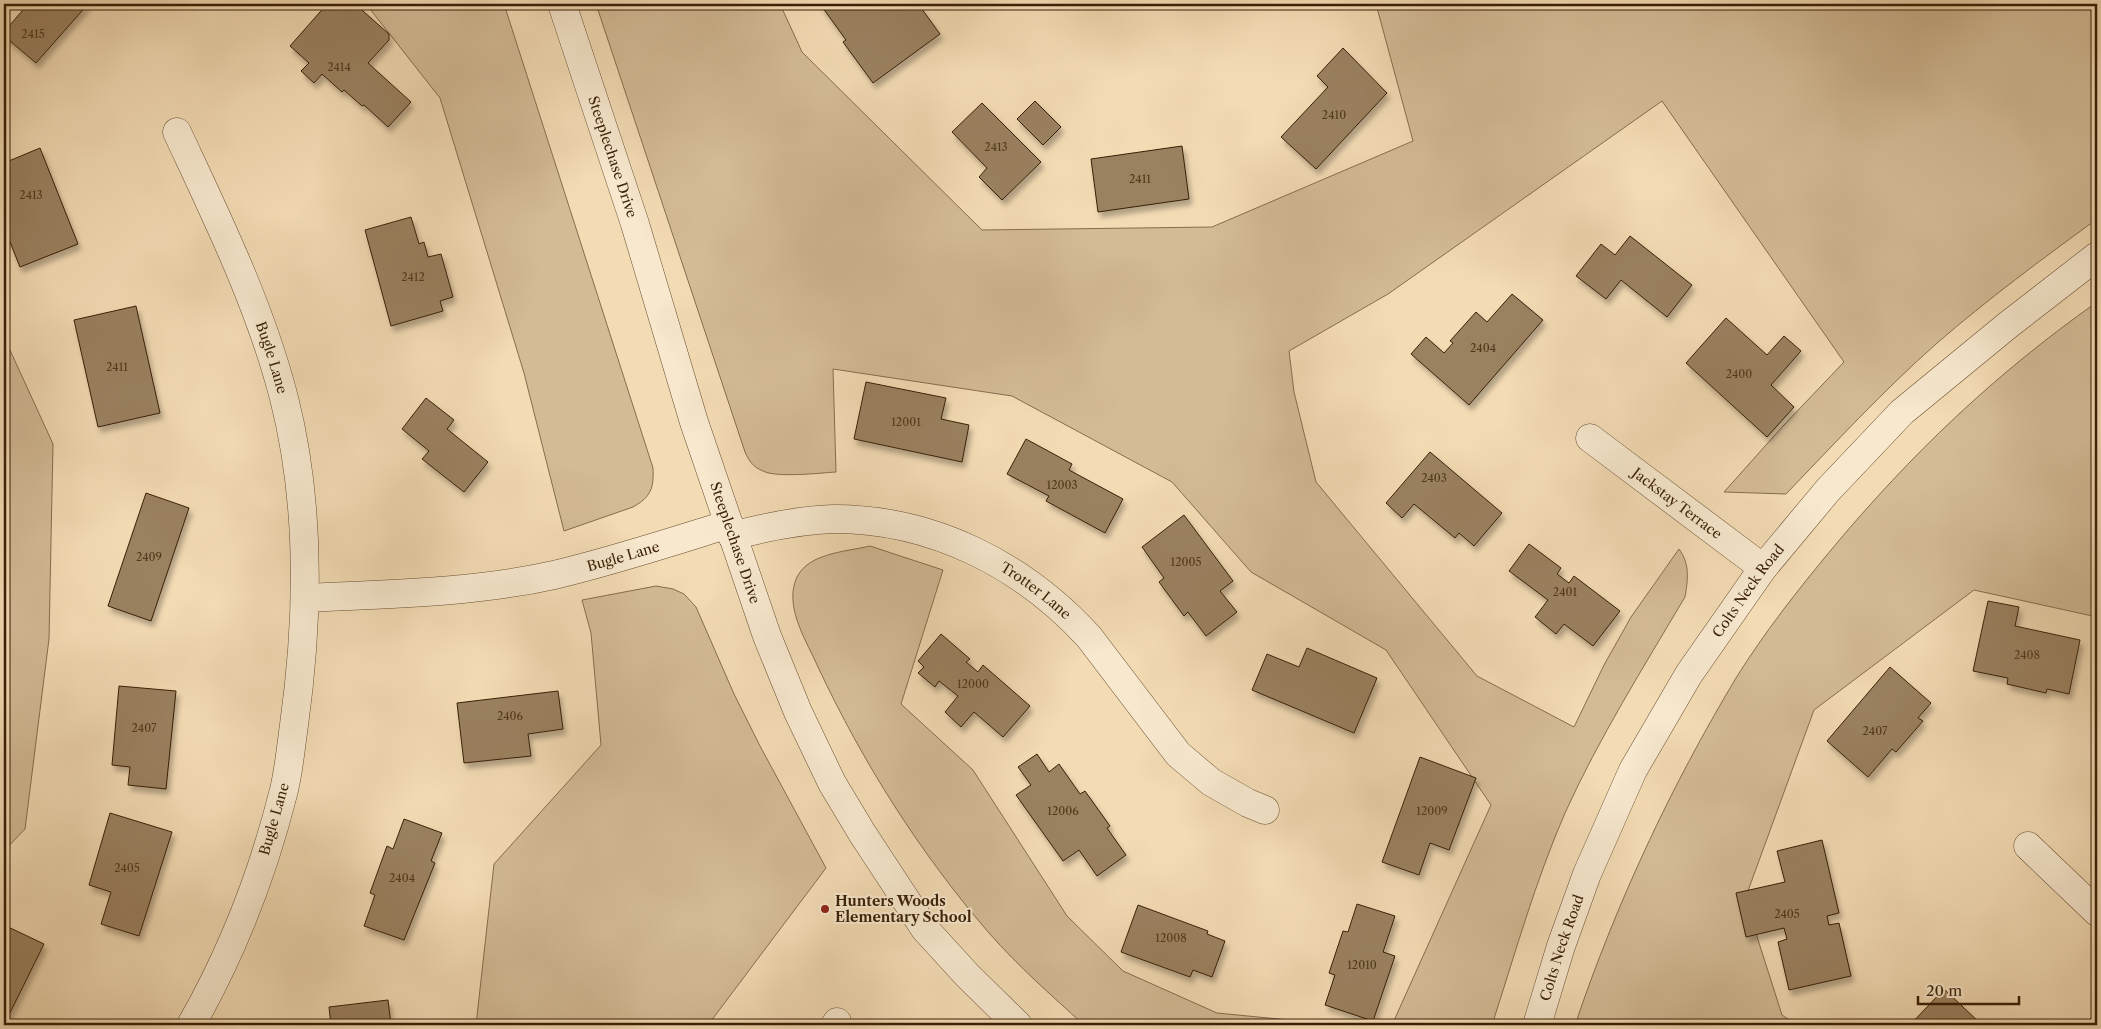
<svg xmlns="http://www.w3.org/2000/svg" width="2101" height="1029" viewBox="0 0 2101 1029" font-family="'Libre Caslon Text',serif">
<style>
.green{fill:#d3bb96;stroke:#866d4e}
.building{fill:#9a8160;stroke:#391f06;filter:url(#shadow)}
.lines{fill:none;stroke-linecap:round;stroke-linejoin:round}
.minor-casing{stroke:#684e32;stroke-width:29}
.minor{stroke:#f7e8ce;stroke-width:28}
.poi-dot{fill:#8f2418;stroke:#f7e8ce;stroke-width:2}
.labels{text-anchor:middle;dominant-baseline:central;stroke-width:4;stroke-linejoin:round;paint-order:stroke}
.number-label{font-size:11px;fill:#51381c}
.street-label{font-size:14px;fill:#391f06;stroke:#f7e8ce}
.poi-label{font-size:14px;font-weight:bold;fill:#391f06;stroke:#f7e8ce;text-anchor:start}
</style>
<defs>
<filter id="shadow"><feDropShadow dx="3" dy="5.5" stdDeviation="2.5" flood-color="#0004"/></filter>
</defs>
<rect width="100%" height="100%" fill="#f3dbb4"/>
<filter id="stains"><feTurbulence type="fractalNoise" baseFrequency=".004" numOctaves="4"/><feColorMatrix values="0 0 0 0 .2 0 0 0 0 .09 0 0 0 0 .02 0 0 0 .5 -.17"/></filter>
<radialGradient id="worn" r=".72"><stop offset=".6" stop-color="#630" stop-opacity="0"/><stop offset="1" stop-color="#630" stop-opacity=".3"/></radialGradient>
<path class="green" d="M366 4H504L653 468C654 488 651 497 633 507L564 531 524 373 440 98Z
M596 4H780L802 52 982 230 1212 227 1413 141 1376 4H2097V219C2042 259 1988 299 1936 344 1883 391 1835 443 1786 494L1724 492 1783 426 1844 362 1662 101 1388 294 1289 351 1294 392 1316 482 1477 676 1574 727 1604 665 1631 617 1679 549C1690 564 1688 579 1685 597 1643 668 1599 738 1565 813 1535 882 1515 954 1492 1025H1392L1491 805 1386 650 1251 572 1172 482 1012 396 833 369 836 472C820 473 776 478 763 471 753 467 749 461 745 452Z
M2097 302V617L1974 590 1814 710 1745 899 1782 1015 1797 1025H1575C1616 904 1670 788 1736 678 1764 633 1797 591 1831 550 1912 453 1994 375 2097 302Z
M4 337 53 444 49 639 25 829 4 851Z
M870 546 943 570 901 704 973 770 1067 916 1123 971 1217 1013 1340 1025H1084C1051 995 1018 966 989 933 920 853 863 763 818 667 807 642 786 610 795 582 804 553 845 552 870 546Z
M656 586 673 589 684 594 696 607 734 694 760 746 826 868 708 1025H476L494 864 601 745 591 633 582 600Z"/>
<path class="building" d="M28 4H88L36 63 4 36V32Z
M327 4H355L389 34V40L368 63 411 102 388 127 364 105 362 106 344 90 342 92 322 74 314 83 301 71 309 63 290 46Z
M820 4H914L916 7 919 5 940 34 873 83 843 42 846 40Z
M1343 48 1387 93 1316 169 1281 137 1328 87 1317 76Z
M1035 101 1061 127 1043 145 1017 119Z
M982 103 1041 162 1002 200 979 177 987 168 952 132Z
M1182 146 1189 199 1098 212 1091 159Z
M40 148 78 244 20 267 4 227V163Z
M411 217 419 244 424 242 428 257 441 254 453 297 440 301 443 311 391 326 365 230Z
M1630 236 1692 285 1667 317 1621 280 1606 299 1576 276 1601 244 1615 255Z
M1512 294 1543 320 1469 405 1411 354 1426 337 1444 353 1453 343 1450 341 1476 312 1487 322Z
M136 306 160 413 98 427 74 320Z
M1726 318 1767 355 1784 336 1801 351 1771 385 1794 407 1767 437 1686 363Z
M866 382 946 398 941 419 969 425 962 462 854 439Z
M426 398 454 420 447 429 488 462 464 492 422 459 429 451 402 429Z
M1026 439 1072 464 1069 470 1123 499 1105 533 1046 501 1049 496 1007 474Z
M1430 452 1502 513 1474 546 1459 533 1455 538 1414 504 1402 518 1386 503Z
M146 493 189 508 151 621 108 606Z
M1184 515 1233 581 1220 591 1237 612 1206 636 1188 612 1184 616 1159 582 1164 578 1142 547Z
M1529 544 1561 568 1557 574 1569 583 1574 576 1620 611 1593 646 1564 624 1556 634 1535 617 1548 600 1509 571Z
M1988 601 2019 607 2015 626 2080 640 2069 694 2047 689 2046 693 2007 684 2008 678 1973 671Z
M941 634 970 659 966 662 978 672 983 665 1030 706 1003 737 974 712 961 727 945 712 958 696 939 681 935 687 918 673 924 667 918 661Z
M1307 648 1377 678 1354 733 1252 690 1267 654 1299 667Z
M1890 667 1931 703 1918 718 1923 721 1896 752 1892 749 1868 777 1827 741Z
M119 686 176 691 166 789 128 785 130 767 112 765Z
M558 691 563 729 528 734 531 756 464 763 457 703Z
M1037 754 1049 772 1059 764 1080 794 1085 791 1110 826 1107 828 1126 855 1097 876 1079 850 1063 861 1016 795 1031 785 1018 767Z
M1420 757 1476 778 1449 850 1430 843 1419 875 1382 862Z
M110 813 172 832 139 936 101 924 111 892 89 885Z
M404 819 442 833 431 861 435 863 404 940 364 926 375 895 370 893 387 846 393 849Z
M1822 840 1839 913 1827 916 1829 925 1839 923 1851 976 1789 990 1778 942 1787 939 1784 928 1746 937 1736 893 1785 882 1777 851Z
M1357 904 1395 916 1383 952 1395 956 1373 1021 1325 1005 1335 975 1329 973 1343 931 1348 932Z
M1138 905 1208 931 1207 934 1225 941 1212 977 1193 970 1190 977 1121 952Z
M4 925 44 944 4 1025Z
M1944 989 1982 1025H1910Z
M388 1000 391 1025H331L329 1007Z"/>
<g class="lines">
<defs>
<g id="minor">
<path id="s1" d="M562 4 635 224 694 422 767 636 798 712 832 783 862 833 925 929 967 975 1018 1025"/>
<path id="s2" d="M177 132C217 218 260 305 284 398 311 504 309 617 294 725 291 746 289 769 284 790 264 870 232 953 191 1025"/>
<path id="s3" d="M1590 438 1763 568"/>
<path id="s4" d="M732 536C766 527 799 520 834 519 933 519 1023 565 1089 637L1178 754 1211 782 1248 803 1265 810"/>
<path id="s5" d="M306 598C389 594 473 593 554 575 613 561 671 542 729 524"/>
<path d="M2028 846 2097 912"/>
<path d="M835 1025 837 1022"/>
<path id="s6" d="M1537 1025 1561 946 1587 874 1633 770 1689 674 1763 568 1828 490 1902 412 2008 325 2097 256"/>
</g>
</defs>
<use href="#minor" class="minor-casing"/>
<use href="#minor" class="minor"/>
</g>
<circle class="poi-dot" cx="825" cy="909" r="5"/>
<g class="labels">
<g class="number-label">
<text x="33" y="34">2415</text>
<text x="339" y="67">2414</text>
<text x="1334" y="115">2410</text>
<text x="996" y="147">2413</text>
<text x="1140" y="179">2411</text>
<text x="31" y="195">2413</text>
<text x="413" y="277">2412</text>
<text x="1483" y="348">2404</text>
<text x="117" y="367">2411</text>
<text x="1739" y="374">2400</text>
<text x="906" y="422">12001</text>
<text x="1434" y="478">2403</text>
<text x="1062" y="485">12003</text>
<text x="149" y="557">2409</text>
<text x="1186" y="562">12005</text>
<text x="1565" y="592">2401</text>
<text x="2027" y="655">2408</text>
<text x="973" y="684">12000</text>
<text x="510" y="716">2406</text>
<text x="144" y="728">2407</text>
<text x="1875" y="731">2407</text>
<text x="1063" y="811">12006</text>
<text x="1432" y="811">12009</text>
<text x="127" y="868">2405</text>
<text x="402" y="878">2404</text>
<text x="1787" y="914">2405</text>
<text x="1171" y="938">12008</text>
<text x="1362" y="965">12010</text>
</g>
<g class="street-label">
<text stroke="none"><textPath href="#s1" startOffset="161">Steeplechase Drive</textPath></text>
<text stroke="none"><textPath href="#s2" startOffset="245">Bugle Lane</textPath></text>
<text stroke="none"><textPath href="#s3" startOffset="109">Jackstay Terrace</textPath></text>
<text stroke="none"><textPath href="#s1" startOffset="566">Steeplechase Drive</textPath></text>
<text stroke="none"><textPath href="#s5" startOffset="321">Bugle Lane</textPath></text>
<text stroke="none"><textPath href="#s4" startOffset="322">Trotter Lane</textPath></text>
<text stroke="none"><textPath href="#s6" startOffset="486">Colts Neck Road</textPath></text>
<text transform="translate(274 819) rotate(-74)">Bugle Lane</text>
<text stroke="none"><textPath href="#s6" startOffset="81">Colts Neck Road</textPath></text>
</g>
<g class="poi-label">
<text x="835" y="901">Hunters Woods<tspan x="835" dy="16">Elementary School</tspan></text>
</g>
</g>
<rect width="2101" height="1029" fill="none" stroke="#f3dbb4" stroke-width="20"/>
<rect x="5" y="5" width="2091" height="1019" fill="none" stroke="#391f06" stroke-width="2.5"/>
<rect x="10" y="10" width="2081" height="1009" fill="none" stroke="#391f06"/>
<path d="M1918 996v8h101v-8" fill="none" stroke="#391f06" stroke-width="2.5"/>
<text x="1926" y="996" font-size="15" fill="#391f06" stroke="#f7e8ce" stroke-width="4" paint-order="stroke">20 m</text>
<rect width="100%" height="100%" filter="url(#stains)"/>
<rect width="100%" height="100%" fill="url(#worn)"/>
</svg>
